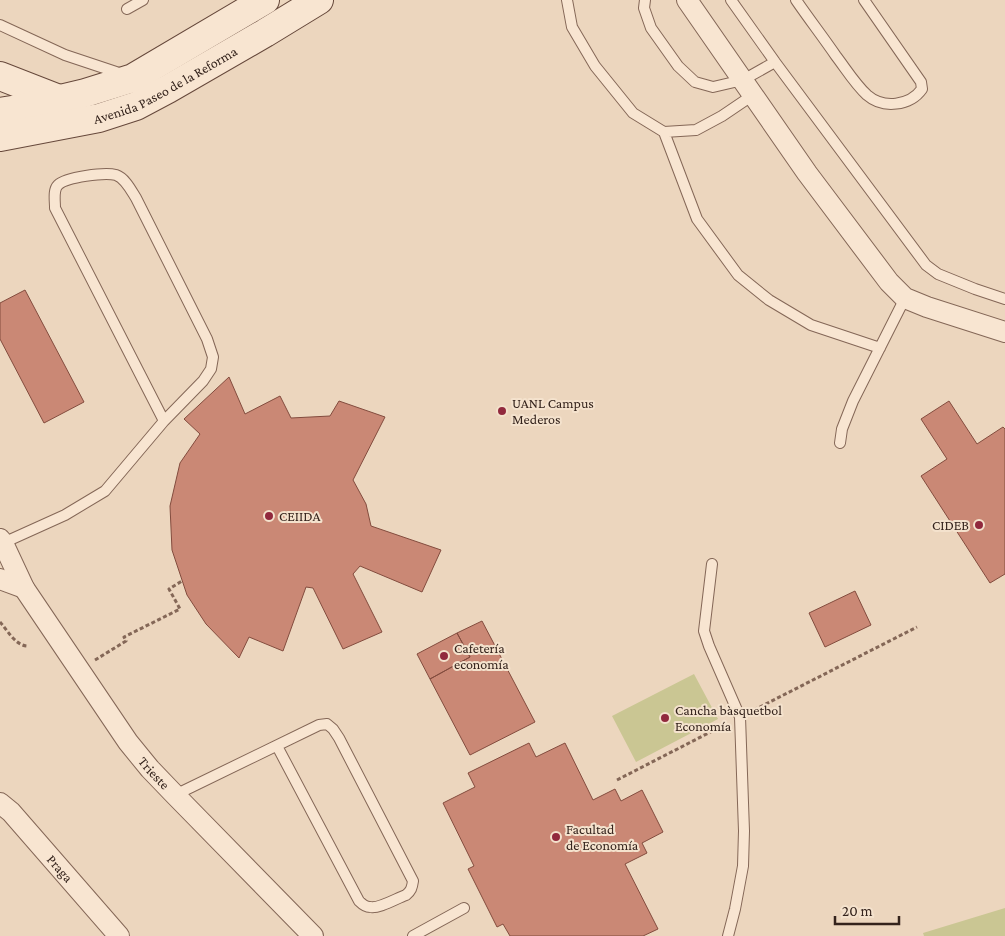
<svg xmlns="http://www.w3.org/2000/svg" width="1005" height="936" viewBox="0 0 1005 936" font-family="'Crimson Pro',serif">
<style>
.green{fill:#cac693}
.building{fill:#ca8875;stroke:#834c3e}
.lines{fill:none;stroke-linecap:round;stroke-linejoin:round}
.lane-casing{stroke:#846757;stroke-width:12}
.street-casing{stroke:#846757;stroke-width:22}
.secondary-casing{stroke:#66483b;stroke-width:30}
.path{stroke:#846757;stroke-width:3;stroke-dasharray:4 2.5;stroke-linecap:butt}
.lane{stroke:#f8e5d1;stroke-width:10}
.street{stroke:#f8e5d1;stroke-width:20}
.secondary{stroke:#f8e5d1;stroke-width:28}
.poi-dot{fill:#91293d;stroke:#f4e2cd;stroke-width:2}
.labels{text-anchor:middle;dominant-baseline:central;stroke-width:4;stroke-linejoin:round;paint-order:stroke}
.street-label{font-size:14px;fill:#34231c;stroke:#f4e2cd}
.poi-label{font-size:14px;fill:#34231c;stroke:#f4e2cd;text-anchor:start}
</style>
<rect width="100%" height="100%" fill="#ecd6be"/>
<path class="green" d="M694 674 718 719 636 762 612 716Z
M1005 908V936H924L923 933Z"/>
<path class="building" d="M25 290 84 402 44 423 0 339V303Z
M229 377 245 414 280 396 291 418 330 416 339 401 385 417 353 480 366 504 371 526 441 550 422 592 360 566 353 574 382 632 343 649 313 588 306 587 283 651 249 637 239 658 206 624 187 595 172 550 170 506 180 463 200 434 184 419Z
M949 401 977 444 1003 427 1005 429V574L990 583 921 476 947 459 921 419Z
M855 591 871 625 825 647 809 613Z
M482 621 535 722 470 755 430 679 470 657 457 633Z
M457 633 470 657 430 679 417 654Z
M529 743 536 757 565 743 593 800 615 789 621 801 642 790 663 832 642 843 647 853 625 864 658 929 643 936H510L503 924 497 927 468 869 474 866 443 803 475 787 468 773Z"/>
<g class="lines">
<defs>
<path id="lane" d="M567 0 572 27 595 66 633 113 664 132 696 130 722 116 753 95
M645 0 644 8 651 28 678 66 695 82 713 87 743 80 775 62
M731 0 775 62 926 265 938 274 975 289 1005 299
M796 0C809 19 823 37 836 56 846 69 855 84 867 95 883 109 910 106 922 89L921 82 864 0
M127 9 143 0
M0 25 65 55 122 74
M664 132 697 219 738 275 769 300 811 325 880 348
M840 443 842 429 853 401 905 298
M3 543 65 515 105 491 164 421 203 381 211 369 213 357 207 339 136 198C131 190 125 178 116 175 105 172 66 177 58 185 53 190 55 200 55 208L164 421
M712 564 704 631 709 646 740 717 744 831 743 866 735 909 728 936
M175 795 319 725 327 724 333 729 339 738 413 881C412 888 411 891 406 895 397 898 379 909 370 907 365 907 362 904 359 901L277 746
M413 936 464 908"/>
<g id="street">
<path d="M687 0 807 173 889 282 905 298 927 307 1005 332"/>
<path id="s1" d="M0 539 3 543 24 588 128 742 150 769 175 795 313 936"/>
<path d="M0 579 24 588"/>
<path id="s2" d="M0 803 11 812 119 936"/>
</g>
<g id="secondary">
<path d="M0 76 59 99"/>
<path d="M0 112 18 109 85 93 133 78 265 0"/>
<path id="s3" d="M0 137 99 118 136 106 168 89 265 33 319 0"/>
</g>
</defs>
<use href="#lane" class="lane-casing"/>
<use href="#street" class="street-casing"/>
<use href="#secondary" class="secondary-casing"/>
<path class="path" d="M0 622C8 631 15 645 27 646
M95 660 126 641 124 637 180 609 169 589 182 581
M754 710 917 627
M617 780 726 724"/>
<use href="#lane" class="lane"/>
<use href="#street" class="street"/>
<use href="#secondary" class="secondary"/>
</g>
<g class="poi-dot">
<circle cx="502" cy="411" r="5"/>
<circle cx="269" cy="516" r="5"/>
<circle cx="979" cy="525" r="5"/>
<circle cx="444" cy="656" r="5"/>
<circle cx="665" cy="718" r="5"/>
<circle cx="556" cy="837" r="5"/>
</g>
<g class="labels">
<g class="street-label">
<text stroke="none"><textPath href="#s3" startOffset="175">Avenida Paseo de la Reforma</textPath></text>
<text stroke="none"><textPath href="#s1" startOffset="281">Trieste</textPath></text>
<text stroke="none"><textPath href="#s2" startOffset="89">Praga</textPath></text>
</g>
<g class="poi-label">
<text x="512" y="403">UANL Campus<tspan x="512" dy="16">Mederos</tspan></text>
<text x="279" y="516">CEIIDA</text>
<text x="969" y="525" text-anchor="end">CIDEB</text>
<text x="454" y="648">Cafetería<tspan x="454" dy="16">economía</tspan></text>
<text x="675" y="710">Cancha bàsquetbol<tspan x="675" dy="16">Economía</tspan></text>
<text x="566" y="829">Facultad<tspan x="566" dy="16">de Economía</tspan></text>
</g>
</g>
<path d="M835 916v8h64v-8" fill="none" stroke="#34231c" stroke-width="2.5"/>
<text x="842" y="916" font-size="15" fill="#34231c" stroke="#f4e2cd" stroke-width="4" paint-order="stroke">20 m</text>
</svg>
